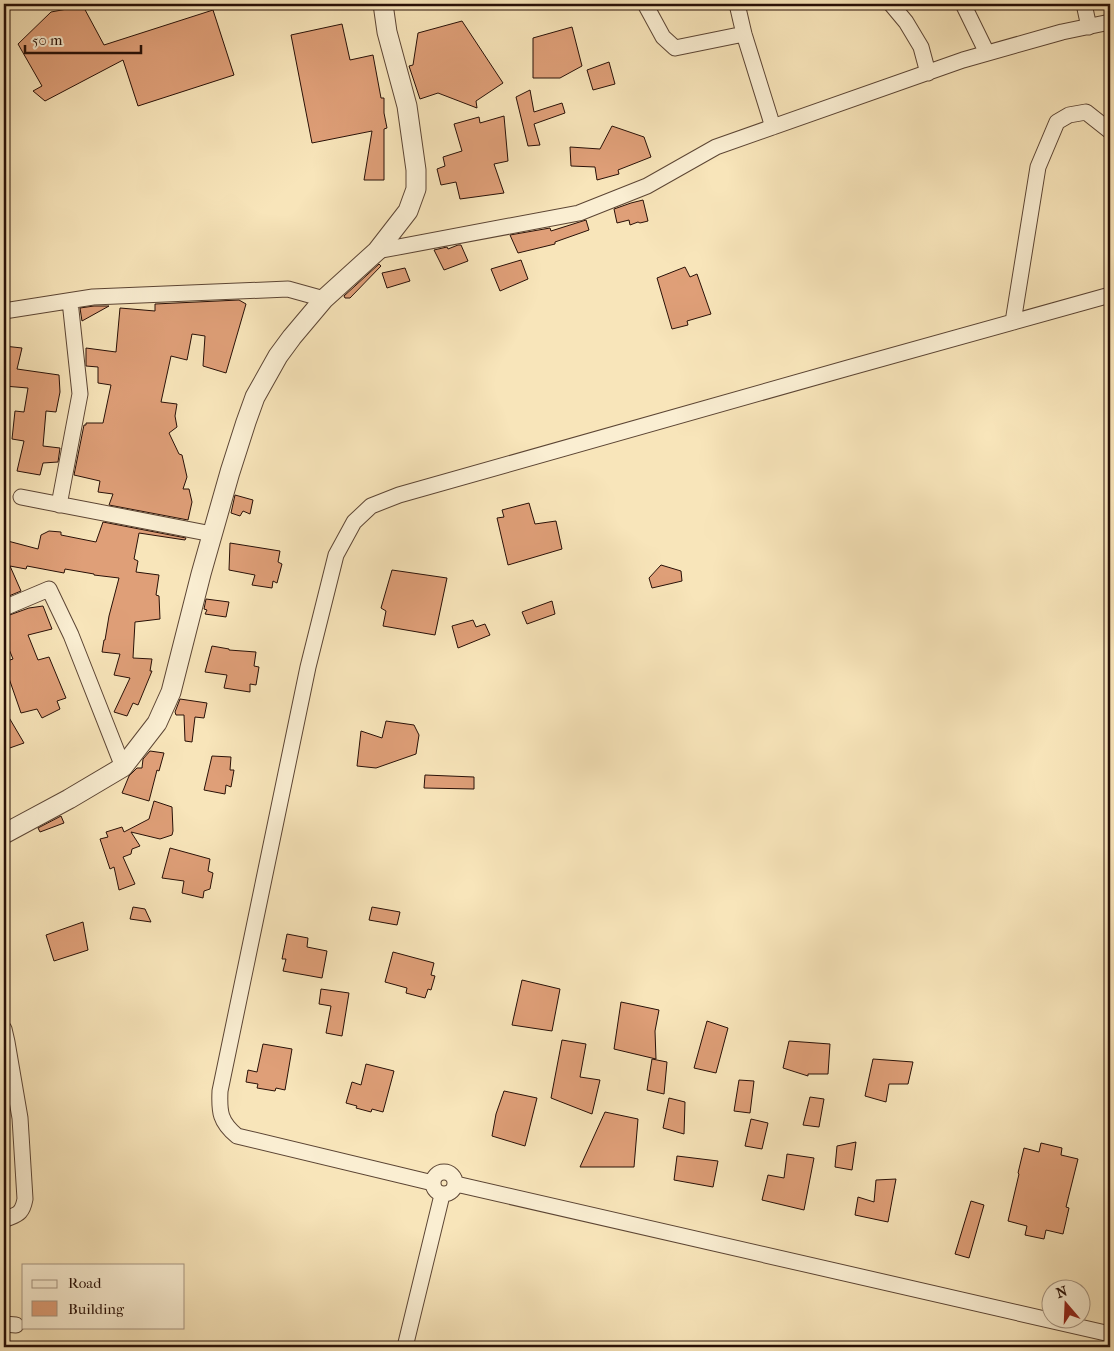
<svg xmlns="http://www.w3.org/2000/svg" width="1114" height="1351" viewBox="0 0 1114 1351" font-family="'IM FELL French Canon',serif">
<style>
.building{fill:#df9f78;stroke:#281007}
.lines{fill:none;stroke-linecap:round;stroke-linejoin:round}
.minor-casing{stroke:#5c4534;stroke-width:17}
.tertiary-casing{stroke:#5c4534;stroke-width:21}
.minor{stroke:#faeed2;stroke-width:15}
.tertiary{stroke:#faeed2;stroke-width:19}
</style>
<rect width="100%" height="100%" fill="#f8e5ba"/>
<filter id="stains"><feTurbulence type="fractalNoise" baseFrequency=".004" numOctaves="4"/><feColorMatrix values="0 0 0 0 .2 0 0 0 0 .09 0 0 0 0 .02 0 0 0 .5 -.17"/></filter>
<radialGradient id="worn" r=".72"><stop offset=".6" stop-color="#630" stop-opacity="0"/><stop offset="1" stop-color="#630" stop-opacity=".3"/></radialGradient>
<path class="building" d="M83 6 104 45 213 10 234 75 138 106 123 60 45 101 33 91 42 86 18 44 51 12Z
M462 21 503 83 476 101 477 108 438 93 420 99 409 66 413 65 418 33Z
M342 24 350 60 373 55 381 98H384V113L387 128 384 129V180H364L372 131 312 143 291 35Z
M572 27 582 66 560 78H533V38Z
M609 62 615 84 593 90 587 70Z
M530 90 534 112 562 103 565 113 534 124 540 145 528 146 516 97Z
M504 116 508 161 494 164 504 193 460 199 456 182 441 185 437 169 445 166 443 157 462 151 454 124 479 117 480 123Z
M612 126 644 137 651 157 618 170 619 174 597 180 595 167 571 166 570 147 600 149Z
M643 200 648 221 640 223 638 222 630 225 629 220 617 223 614 209 631 203Z
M586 220 589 230 555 242V244L518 253 510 235 550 228 551 231Z
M458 245H461L468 261 444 270 434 250 447 247 448 249Z
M521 260 528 279 500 291 491 269Z
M379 264 381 266 350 298H345L344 296Z
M685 267 690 277 697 274 711 314 687 321 688 325 672 329 657 278Z
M405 268 410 281 387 288 382 273Z
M239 300 246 304 226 373 203 366 205 336 192 334 187 360 171 356 161 402 177 404 175 416 177 427 169 433 179 454 182 455 187 477 183 489H189L192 502 188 520 109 505 113 494 98 492 100 481 74 475 84 425H86V423H103L111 385 98 383V367L86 366V348L116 352 120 308 155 311V304Z
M94 306H109L82 321 80 308Z
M4 346 22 348 17 369 59 375 60 392 56 412 46 411 43 446 60 448 58 462 43 463 40 475 17 471 24 441 12 439 15 411 24 412 28 388 4 386Z
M235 495 253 500 250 514 243 511 240 516 231 513Z
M529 503 535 524 556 521 562 549 508 565 497 518 504 517 502 510Z
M103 522 186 538 185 540 139 533 134 559 138 561 136 572 159 575 156 595 159 596 160 619 135 622 133 658 152 659 150 671H152L138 705 133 703 127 716 114 712 130 678 114 675 120 654 102 652 104 640H105L109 616 119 578 94 575V574L65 569 64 573 27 566 26 569 10 566 21 591 4 598V540L38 549 41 535 49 531 61 532V535L96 542Z
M230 543 280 551 278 562 282 564 277 583 273 581 272 588 252 585 255 575 229 570Z
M661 565 681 571 682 581 652 588 649 578Z
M392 570 447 578 435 635 383 626 386 611 381 608Z
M206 599 229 602 226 617 205 614 207 610 204 609Z
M552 601 555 614 527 624 522 612Z
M43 606 52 629 28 635 38 660 49 657 66 698 57 701 60 709 42 718 37 709 21 713 4 664V662L13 659 4 637V617L29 608Z
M473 620 476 627 485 624 490 635 458 648 452 626Z
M212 646 229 649V650L256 652 254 666 259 667 256 685 250 684V692L224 688 227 675 205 672Z
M180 699 207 703 204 718 195 717 192 742 185 741 184 715H176L175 712Z
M4 709 24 743 4 750Z
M386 721 414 725 419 735 416 754 376 768 357 766 361 731 382 738Z
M150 751 164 753 159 771 157 770 149 801 122 793 129 776 137 768H142L143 759Z
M212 756 231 757 230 770H234L231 787 226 785 225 794 204 790Z
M425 775 474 777V789L424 788Z
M154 801 172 807 173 831 172 835 160 839 131 832 140 846 132 849 131 854 123 857 135 884 119 890 114 867 110 869 100 839 108 837 106 832 122 827 124 832 149 819Z
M61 816 64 823 40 832 38 828Z
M170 848 210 859 208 871 213 873 210 889 204 891 203 898 182 893 184 881 162 878Z
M133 907 145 909 151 922 130 919Z
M372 907 400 912 397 925 369 920Z
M83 922 88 950 54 961 46 935Z
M287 934 308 938 307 947 327 951 322 978 283 971 286 959H282Z
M393 952 434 963 431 975 435 976 431 990 428 989 425 998 406 993 407 988 385 982Z
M522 980 560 989 552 1031 512 1025Z
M321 989 349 993 342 1036 326 1033 331 1006 319 1004Z
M621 1002 659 1010 655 1031 656 1059 614 1049Z
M707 1021 728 1028 716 1073 694 1068Z
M562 1040 586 1044 580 1077 600 1080 592 1114 551 1098Z
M789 1041 830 1044 828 1074H808V1076L783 1068Z
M263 1044 292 1049 285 1090 276 1088 275 1091 257 1088 258 1084 246 1082 248 1070 257 1072Z
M652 1059 667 1062 664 1094 647 1090Z
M873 1059 913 1062 908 1084H889L886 1102 865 1096Z
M366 1064 394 1071 383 1112 372 1109 371 1112 356 1108 357 1106 346 1103 352 1082 361 1085Z
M739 1080 754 1081 750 1113 734 1111Z
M504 1091 537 1098 525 1146 492 1136 496 1114Z
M810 1097 824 1099 819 1127 803 1125Z
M669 1098 685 1102 684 1134 663 1128Z
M605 1112 638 1119 634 1167H580Z
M751 1119 768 1123 762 1149 745 1146Z
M856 1142 852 1170 835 1167 837 1146Z
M1041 1143 1062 1148 1061 1155 1078 1159 1066 1207 1069 1208 1063 1234 1046 1230 1044 1239 1025 1235 1027 1226 1008 1221 1019 1174 1018 1173 1024 1148 1039 1152Z
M787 1154 814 1158 804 1210 762 1200 768 1175 784 1178Z
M677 1156 718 1161 713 1187 674 1180Z
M896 1179 888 1222 855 1215 858 1197 874 1202 876 1180Z
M971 1201 984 1205 969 1258 955 1254Z"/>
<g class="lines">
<defs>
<path id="minor" d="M645 4 663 37 675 48 744 34
M737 4 744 34 773 127
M891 4 906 22 921 47 928 73
M963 4 987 53
M1084 4 1089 27
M377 251 579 213 647 186 716 147 963 60 1062 32 1110 22
M4 311 93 297 288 289 324 299
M1013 322 1038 167 1057 122 1069 115 1086 112 1110 131
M21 497 212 534
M59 505 80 394 70 301
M4 608 49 589 71 635 123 767
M4 1029 7 1042 20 1118 25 1199C22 1215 17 1214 4 1220
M433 1183a11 11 0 1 1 22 0a11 11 0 1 1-22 0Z
M433 1183 237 1136C220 1122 219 1112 220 1091L308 667 336 555 354 522 371 506 399 495 848 368 1110 295
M456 1184 1110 1334
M4 1324 16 1325
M405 1347 442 1195"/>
<path id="tertiary" d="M4 834 69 799 123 767 157 723 171 692 201 574 230 472 246 422 255 397 278 356 292 337 324 299 377 251 408 211 416 189V170L407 106 387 32 383 4"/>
</defs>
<use href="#minor" class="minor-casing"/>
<use href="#tertiary" class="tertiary-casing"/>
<use href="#minor" class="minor"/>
<use href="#tertiary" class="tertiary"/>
</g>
<rect width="1114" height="1351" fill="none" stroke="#f8e5ba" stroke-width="20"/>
<rect x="5" y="5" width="1104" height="1341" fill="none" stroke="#281007" stroke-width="2.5"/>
<rect x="10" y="10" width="1094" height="1331" fill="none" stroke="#281007"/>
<rect x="22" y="1264" width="162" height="65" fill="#faeed2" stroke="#a69581"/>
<rect x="32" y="1280" width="25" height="8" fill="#faeed2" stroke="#a69581"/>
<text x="68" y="1288" font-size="15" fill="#281007">Road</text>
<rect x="32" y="1301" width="25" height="15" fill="#df9f78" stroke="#a69581"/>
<text x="68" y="1314" font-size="15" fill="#281007">Building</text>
<g transform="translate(1066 1304) rotate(341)"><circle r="24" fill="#faeed2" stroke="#a69581"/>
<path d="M0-4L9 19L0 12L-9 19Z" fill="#8f2418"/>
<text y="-8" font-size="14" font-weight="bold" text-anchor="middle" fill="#281007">N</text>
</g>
<path d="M25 45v8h116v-8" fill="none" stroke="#281007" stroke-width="2.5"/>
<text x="32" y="45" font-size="15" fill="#281007" stroke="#faeed2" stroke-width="4" paint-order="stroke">50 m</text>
<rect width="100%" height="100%" filter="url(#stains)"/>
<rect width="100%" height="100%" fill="url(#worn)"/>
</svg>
